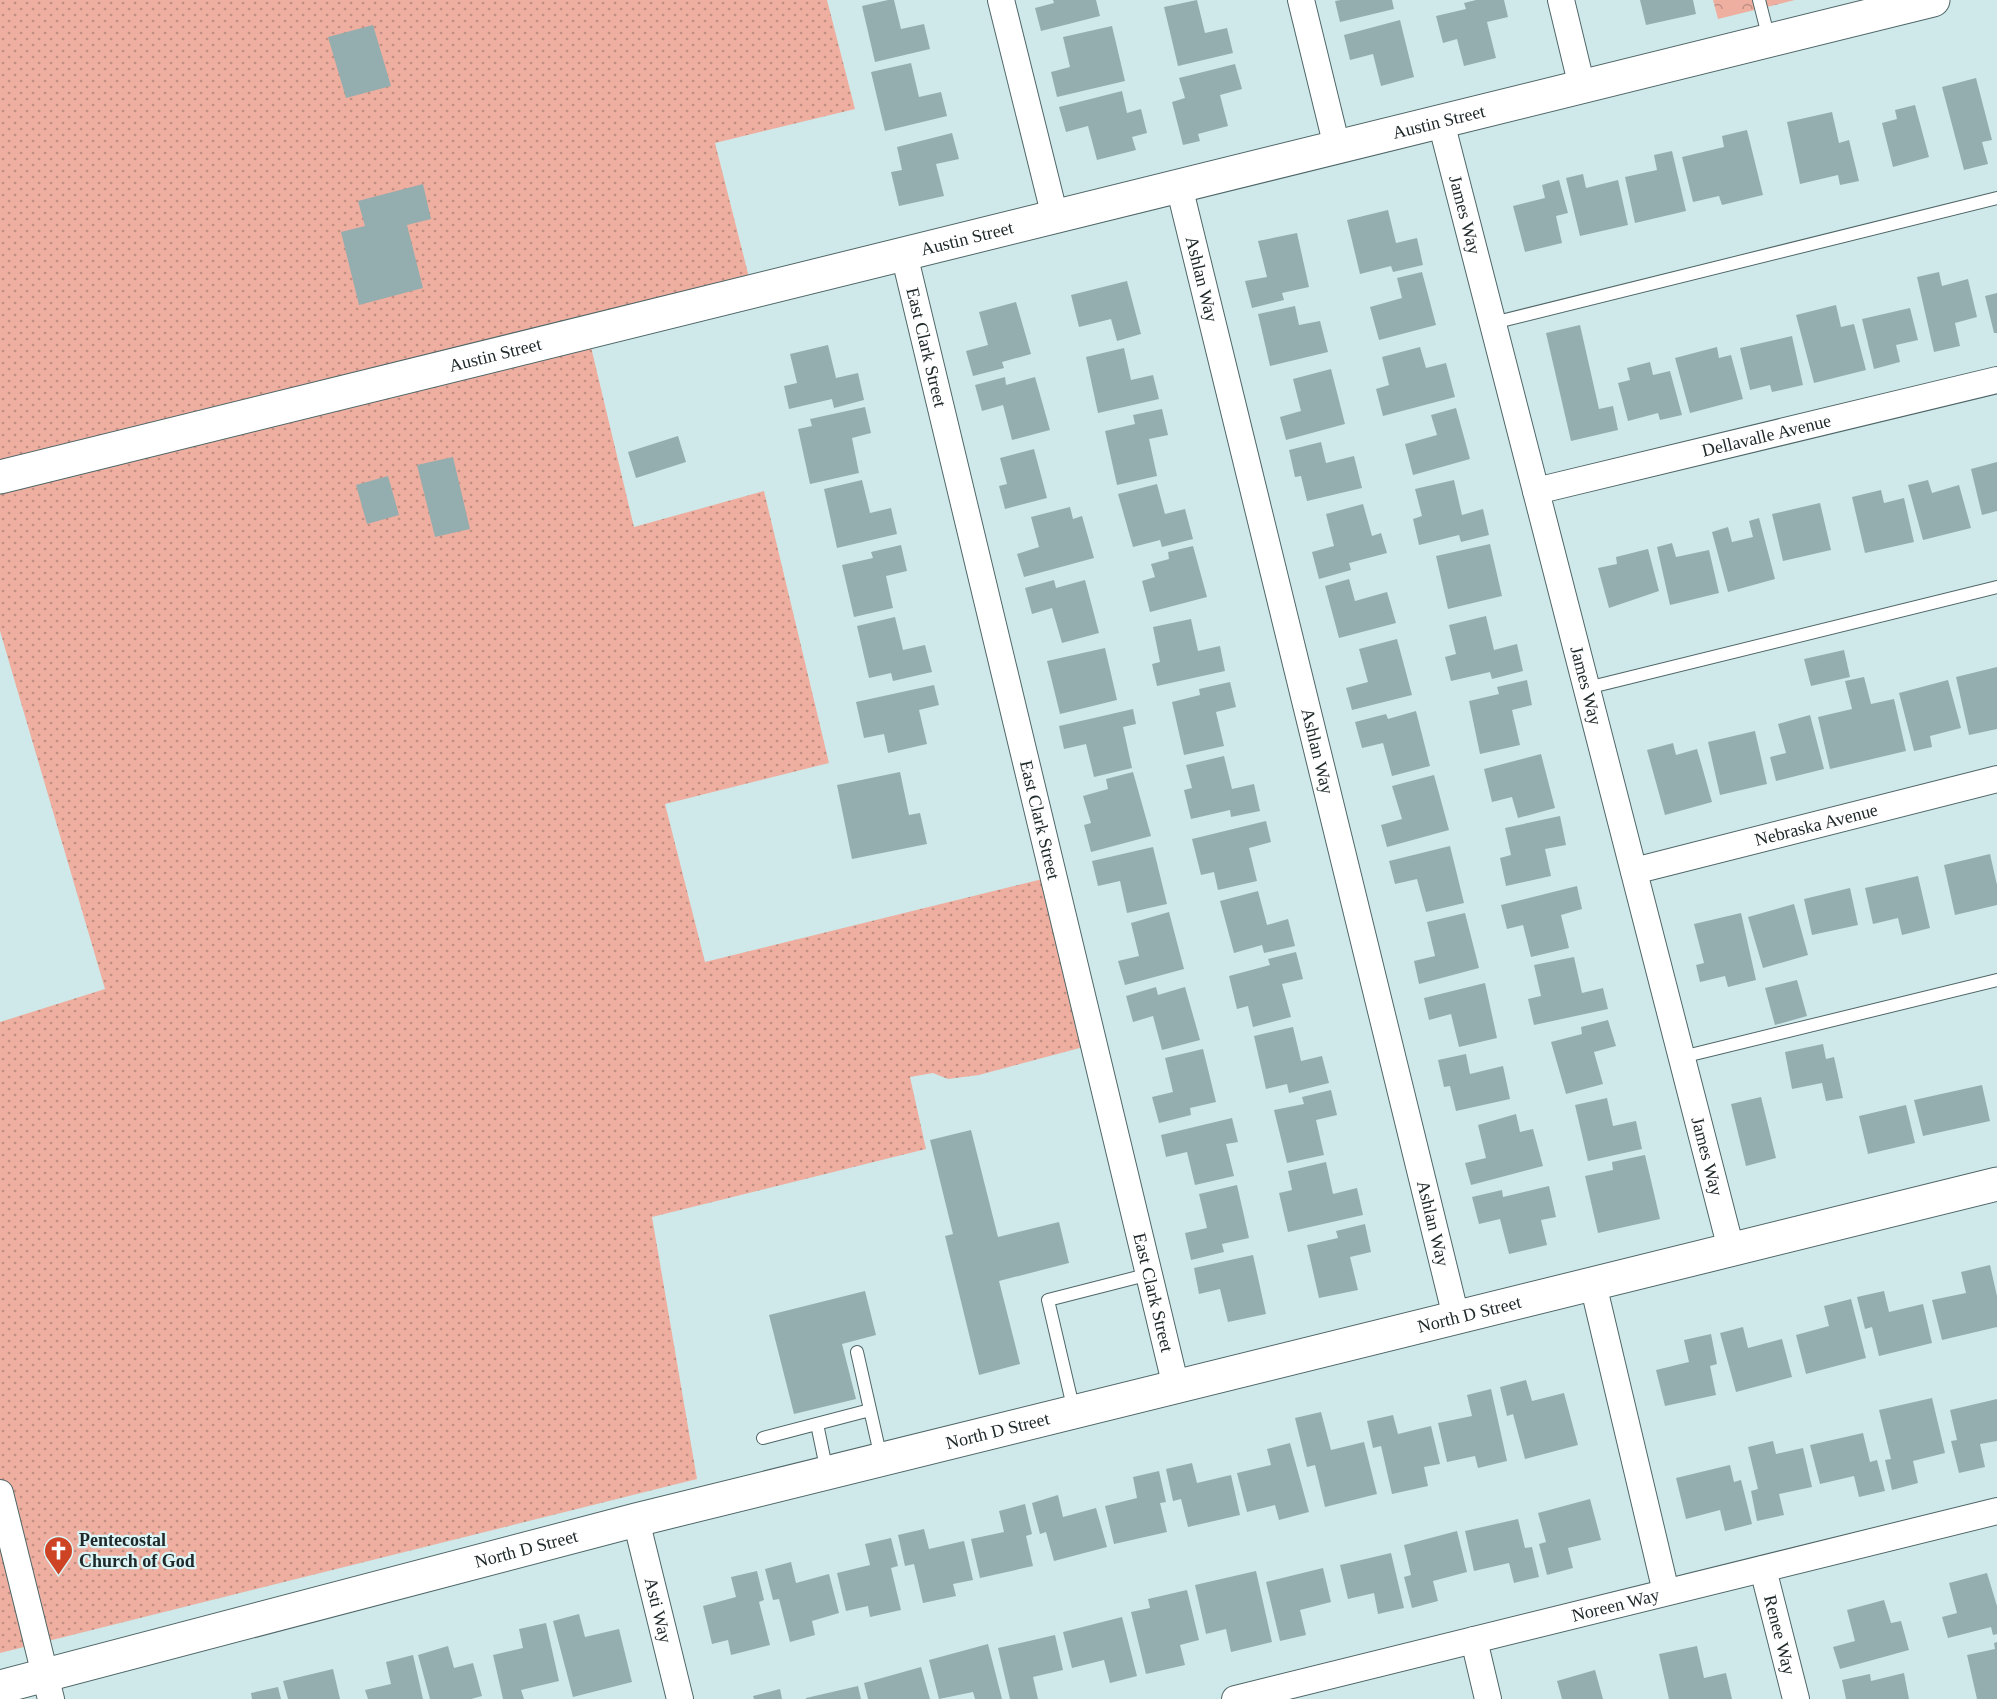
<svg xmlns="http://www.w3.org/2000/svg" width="1997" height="1699" viewBox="0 0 1997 1699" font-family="Georgia,serif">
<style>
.grass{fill:url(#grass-dots)}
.forest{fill:url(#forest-crowns)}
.building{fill:#94adae}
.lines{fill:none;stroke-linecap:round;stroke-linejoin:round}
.lane-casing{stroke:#506668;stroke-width:14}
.street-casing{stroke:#506668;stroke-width:28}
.secondary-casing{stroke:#506668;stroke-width:35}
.lane{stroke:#fff;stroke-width:12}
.street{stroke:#fff;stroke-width:26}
.secondary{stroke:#fff;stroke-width:33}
.labels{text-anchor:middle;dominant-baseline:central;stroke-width:4.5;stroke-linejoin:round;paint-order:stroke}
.street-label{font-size:18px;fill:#20292a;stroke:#dcf6f8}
.poi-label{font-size:18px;font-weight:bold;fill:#20292a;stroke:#dcf6f8;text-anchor:start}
</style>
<defs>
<pattern id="grass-dots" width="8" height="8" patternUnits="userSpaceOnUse" patternTransform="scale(1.5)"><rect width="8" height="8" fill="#eeafa0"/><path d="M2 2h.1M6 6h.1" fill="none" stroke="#c08e83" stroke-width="1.8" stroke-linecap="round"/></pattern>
<pattern id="forest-crowns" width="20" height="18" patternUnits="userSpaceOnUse" patternTransform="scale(1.5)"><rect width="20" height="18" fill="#eeafa0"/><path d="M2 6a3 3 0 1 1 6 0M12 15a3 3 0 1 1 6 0" fill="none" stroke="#c08e83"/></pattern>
</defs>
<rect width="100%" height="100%" fill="#cfe9ea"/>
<path class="grass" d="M0 0H827L855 109 715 143 756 305 591 347 634 527 764 491 829 763 665 804 705 962 1063 874 1106 1041 979 1075 948 1079 933 1073 910 1077 926 1149 652 1217 697 1479 0 1653V1022L105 989 0 631Z"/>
<path class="forest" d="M1713 0H1795L1718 19Z"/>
<path class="building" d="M888 0H894L901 29 924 24 930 49 875 62 862 6Z
M1053 0H1096L1100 16 1041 31 1035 8 1054 3Z
M1197 0 1205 33 1227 28 1233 53 1178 66 1164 7Z
M1341 0H1392L1394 9 1340 22 1335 1Z
M1476 0H1504L1508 17 1487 22 1496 58 1464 66 1457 39 1443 43 1436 16 1466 9 1464 3Z
M1640 0H1693L1696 14 1646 25Z
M1400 20 1414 77 1381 86 1373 54 1350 60 1344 35Z
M373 25 391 86 346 98 328 37Z
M1112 26 1125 81 1057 97 1051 72 1070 67 1063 37Z
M911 63 919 97 941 92 947 116 885 131 871 72Z
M1235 64 1242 89 1220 95 1228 126 1198 134 1200 141 1183 145 1172 102 1185 98 1179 78Z
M1976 78 1992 140 1982 142 1988 164 1964 170 1942 87Z
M1122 91 1127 113 1141 109 1147 133 1132 137 1136 150 1097 160 1088 126 1066 132 1059 107Z
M1915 105 1929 157 1893 167 1882 123 1897 119 1895 110Z
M1832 112 1839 143 1849 140 1859 181 1840 185 1838 175 1800 184 1787 122Z
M1747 130 1763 195 1722 205 1719 196 1693 202 1682 157 1724 147 1722 136Z
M952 133 959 159 936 164 944 196 899 206 891 172 902 170 897 147Z
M1672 151 1686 211 1635 223 1625 177 1657 170 1654 155Z
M1583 174 1586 188 1618 180 1628 225 1580 236 1566 178Z
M1559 180 1568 213 1556 216 1562 243 1525 252 1513 206 1545 198 1542 185Z
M423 184 431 219 407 225 423 288 359 305 341 232 365 226 358 201Z
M1388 210 1396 243 1417 238 1423 265 1393 272 1391 266 1360 274 1347 220Z
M1297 233 1309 287 1282 293 1284 300 1252 308 1245 281 1267 277 1258 241Z
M1422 272 1436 325 1379 340 1370 307 1402 298 1397 278Z
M1939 272 1942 286 1968 279 1977 317 1955 323 1960 346 1934 352 1917 277Z
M1127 281 1141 334 1117 341 1111 319 1079 327 1071 295Z
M1997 293V333H1994L1985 296Z
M1016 302 1031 354 1002 362 1004 368 973 376 966 351 988 345 979 312Z
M1836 305 1841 327 1854 324 1866 370 1814 383 1796 315Z
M1295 306 1299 325 1320 321 1328 352 1270 366 1258 314Z
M1910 308 1918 340 1896 345 1900 362 1874 369 1862 319Z
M1580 325 1599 409 1613 406 1618 430 1571 441 1546 333Z
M1792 336 1803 385 1772 392 1770 385 1750 390 1740 348Z
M828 345 836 378 858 373 864 400 834 408 832 399 789 409 784 386 797 383 790 354Z
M1420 347 1426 368 1446 363 1455 397 1383 416 1376 389 1389 385 1382 357Z
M1717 347 1719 358 1731 355 1743 399 1690 413 1675 358Z
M1124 348 1131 380 1153 375 1159 399 1098 413 1086 357Z
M1650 362 1653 375 1670 371 1682 415 1660 420 1658 413 1628 421 1618 383 1630 380 1627 368Z
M1331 369 1345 424 1286 440 1280 417 1301 411 1293 379Z
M1005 377 1006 385 1035 377 1050 430 1012 440 1003 405 982 411 975 385Z
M865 407 871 433 852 438 859 473 810 484 798 429 812 426 810 419Z
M1456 408 1470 459 1413 475 1405 444 1437 435 1431 415Z
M1162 409 1168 435 1149 439 1157 476 1117 485 1105 431 1135 424 1133 415Z
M678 436 686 462 636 478 628 452Z
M1321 442 1326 463 1354 456 1362 488 1307 501 1301 476 1295 477 1289 450Z
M1034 449 1047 498 1005 509 999 486 1007 484 1000 458Z
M453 457 470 529 435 537 417 465Z
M1997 462V511L1982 515 1971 469Z
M388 476 399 515 367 524 356 485Z
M862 480 870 513 891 508 897 534 837 548 824 489Z
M1454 480 1462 515 1483 509 1489 535 1461 542 1459 535 1419 545 1413 519 1422 516 1415 489Z
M1928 480 1932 493 1959 485 1971 528 1923 540 1908 485Z
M1157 484 1165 514 1185 509 1193 539 1162 547 1160 540 1133 547 1118 494Z
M1881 490 1884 503 1904 498 1914 542 1865 553 1852 497Z
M1820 503 1831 550 1783 561 1772 514Z
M1363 504 1372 536 1381 533 1387 553 1349 563 1351 570 1319 579 1312 552 1334 546 1326 514Z
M1070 507 1073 519 1082 516 1094 558 1024 577 1017 554 1039 547 1031 517Z
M1759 518 1775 579 1728 592 1712 532 1728 527 1732 542 1753 537 1749 521Z
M1672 543 1676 557 1709 550 1719 593 1670 605 1657 547Z
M1490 544 1502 596 1448 609 1436 556Z
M901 545 907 571 886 576 893 608 854 617 842 565 873 558 871 552Z
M1193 546 1207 597 1150 612 1142 581 1155 577 1151 564 1169 559 1168 552Z
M1648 549 1659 591 1609 608 1598 568 1617 564 1616 557Z
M1349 579 1355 601 1387 592 1396 623 1339 638 1325 586Z
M1054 580 1056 588 1085 580 1099 633 1062 643 1052 608 1032 614 1025 588Z
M1486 616 1494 650 1517 644 1523 671 1492 679 1490 672 1451 681 1445 657 1456 654 1449 625Z
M895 617 903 650 925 645 932 672 893 681 891 673 869 678 857 626Z
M1191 619 1198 651 1220 646 1225 671 1157 686 1152 664 1160 662 1153 627Z
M1397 639 1412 695 1352 710 1346 688 1368 682 1359 649Z
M1105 648 1117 700 1060 714 1047 661Z
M1844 650 1850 677 1811 686 1804 659Z
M1997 667V729L1969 735 1956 677Z
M1864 677 1871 704 1894 699 1906 751 1830 769 1818 717 1852 709 1845 681Z
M1527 680 1532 705 1512 710 1520 745 1480 754 1469 701 1499 694 1497 687Z
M1948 680 1961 728 1930 736 1932 747 1914 751 1899 693Z
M1230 682 1236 707 1216 712 1224 746 1184 755 1172 702 1200 695 1199 689Z
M934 685 939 705 919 710 927 744 888 753 884 734 864 738 856 702Z
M1133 709 1136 724 1123 727 1132 768 1094 777 1086 744 1064 749 1059 726Z
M1416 711 1430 766 1392 776 1383 743 1362 748 1355 722 1386 714 1388 719Z
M1810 715 1824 769 1776 781 1770 757 1786 753 1778 724Z
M1755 731 1767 784 1720 795 1708 742Z
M1673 743 1676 755 1697 749 1712 802 1665 815 1647 750Z
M1541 754 1555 808 1518 818 1512 797 1492 802 1484 769Z
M1224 756 1232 789 1254 784 1260 811 1231 817 1230 810 1191 819 1184 790 1192 788 1186 765Z
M900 772 909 815 920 813 927 844 852 859 837 785Z
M1133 772 1151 836 1091 852 1084 825 1091 823 1083 796 1108 789 1106 779Z
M1434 775 1449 830 1387 847 1381 825 1402 819 1392 786Z
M1560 816 1566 845 1545 849 1551 876 1506 886 1500 858 1511 855 1505 828Z
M1266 821 1271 842 1249 848 1257 881 1218 890 1214 872 1201 875 1192 839Z
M1450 846 1464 903 1426 912 1417 879 1395 884 1389 861Z
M1153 847 1167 904 1127 913 1120 881 1098 886 1092 861Z
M1990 854 1997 885V905L1955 915 1944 865Z
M1918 876 1930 928 1902 935 1898 918 1873 924 1865 888Z
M1577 886 1582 909 1561 915 1569 948 1531 957 1523 925 1507 929 1501 905Z
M1850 888 1858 925 1812 935 1804 899Z
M1258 891 1267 925 1288 919 1295 946 1264 953 1262 945 1234 953 1220 901Z
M1794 904 1808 955 1763 968 1748 917Z
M1169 912 1184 969 1125 985 1118 961 1139 956 1131 923Z
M1465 913 1479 968 1419 984 1414 961 1435 956 1427 922Z
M1741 913 1756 980 1728 987 1725 976 1700 982 1696 965 1704 963 1694 924Z
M1296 952 1303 979 1282 984 1291 1017 1253 1027 1248 1006 1237 1009 1229 976 1270 965 1268 959Z
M1574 957 1582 993 1603 988 1608 1009 1534 1025 1528 999 1541 996 1534 965Z
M1797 980 1807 1016 1775 1025 1765 988Z
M1485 983 1497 1038 1459 1047 1451 1014 1429 1020 1424 998Z
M1156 987 1158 995 1185 987 1200 1040 1162 1050 1153 1016 1133 1022 1126 996Z
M1608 1020 1616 1046 1594 1052 1603 1084 1566 1094 1551 1042 1582 1034 1581 1027Z
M1293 1027 1301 1061 1322 1056 1329 1083 1289 1093 1287 1084 1266 1089 1254 1036Z
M1823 1044 1826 1059 1834 1057 1843 1098 1826 1101 1822 1083 1792 1089 1785 1052Z
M1203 1049 1216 1102 1190 1108 1191 1115 1159 1123 1152 1097 1173 1092 1165 1058Z
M1466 1054 1470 1074 1503 1066 1510 1099 1456 1111 1450 1086 1444 1087 1438 1060Z
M1982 1085 1990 1121 1923 1136 1914 1100Z
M1331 1090 1337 1115 1316 1120 1324 1155 1287 1163 1274 1110 1304 1104 1302 1097Z
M1761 1097 1776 1158 1746 1166 1731 1104Z
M1607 1098 1613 1126 1636 1121 1642 1149 1588 1161 1575 1105Z
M1906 1105 1915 1143 1868 1154 1859 1116Z
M1516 1114 1520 1132 1533 1129 1543 1166 1471 1185 1465 1163 1486 1158 1478 1125Z
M1232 1118 1238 1142 1226 1144 1234 1176 1195 1185 1187 1152 1166 1157 1161 1135Z
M971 1130 998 1237 1059 1222 1069 1263 999 1281 1020 1364 979 1375 945 1236 953 1234 930 1140Z
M1645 1155 1660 1219 1598 1233 1585 1176 1613 1170 1612 1162Z
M1326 1162 1333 1194 1357 1188 1363 1215 1288 1232 1279 1193 1292 1190 1288 1171Z
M1237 1185 1249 1238 1222 1244 1224 1252 1191 1260 1185 1233 1207 1228 1199 1194Z
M1549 1186 1556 1217 1541 1220 1547 1245 1509 1254 1500 1219 1479 1224 1472 1197 1502 1190 1503 1197Z
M1365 1224 1371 1252 1350 1257 1358 1290 1319 1298 1307 1245 1338 1238 1336 1231Z
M1253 1255 1266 1314 1228 1322 1220 1289 1199 1294 1194 1268Z
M1990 1265 1997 1296V1327L1942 1340 1932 1300 1966 1293 1961 1272Z
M865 1291 876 1335 842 1344 856 1399 794 1414 769 1315Z
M1884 1291 1889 1312 1923 1304 1932 1343 1879 1356 1872 1327 1865 1329 1857 1297Z
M1851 1299 1866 1358 1806 1374 1796 1335 1829 1326 1824 1306Z
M1743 1327 1748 1348 1782 1339 1792 1377 1736 1392 1720 1333Z
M1711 1334 1717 1364 1710 1366 1716 1395 1665 1406 1656 1370 1689 1362 1684 1340Z
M1526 1380 1532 1401 1564 1393 1578 1445 1525 1459 1513 1414 1507 1416 1500 1387Z
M1491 1389 1507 1461 1478 1468 1475 1456 1447 1462 1438 1423 1472 1416 1467 1395Z
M1932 1398 1945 1453 1913 1461 1918 1483 1892 1490 1885 1460 1891 1459 1879 1410Z
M1997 1399V1441L1980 1444 1985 1467 1959 1473 1951 1441 1957 1440 1950 1410Z
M1321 1412 1331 1450 1364 1442 1377 1494 1325 1507 1315 1465 1307 1467 1295 1418Z
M1393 1415 1398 1434 1431 1426 1440 1464 1424 1467 1428 1486 1392 1494 1381 1446 1373 1448 1367 1421Z
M1863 1433 1870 1462 1877 1460 1885 1491 1859 1497 1854 1476 1820 1484 1810 1445Z
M1773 1441 1776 1454 1803 1448 1812 1487 1779 1494 1784 1515 1757 1521 1751 1491 1758 1489 1748 1447Z
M1290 1443 1309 1512 1279 1520 1275 1505 1247 1512 1237 1473 1271 1465 1267 1449Z
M1192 1463 1197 1483 1231 1475 1240 1515 1188 1527 1181 1499 1173 1501 1166 1469Z
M1730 1465 1734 1482 1741 1480 1752 1524 1725 1531 1720 1510 1686 1519 1676 1478Z
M1159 1471 1166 1502 1160 1503 1167 1532 1114 1544 1105 1506 1137 1498 1133 1477Z
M1058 1495 1063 1517 1096 1508 1107 1547 1054 1561 1046 1532 1040 1534 1032 1503Z
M1590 1499 1601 1540 1568 1548 1573 1568 1547 1575 1539 1544 1546 1542 1538 1513Z
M1025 1504 1032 1534 1026 1536 1033 1566 980 1578 971 1539 1004 1532 999 1511Z
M1518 1519 1525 1548 1532 1547 1539 1577 1514 1583 1509 1563 1474 1571 1465 1531Z
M924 1529 929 1549 964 1541 973 1580 953 1584 956 1596 923 1603 914 1564 905 1566 898 1535Z
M1457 1531 1467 1572 1433 1581 1438 1601 1412 1608 1404 1577 1411 1575 1404 1545Z
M891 1538 898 1566 891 1568 901 1610 870 1617 868 1606 846 1611 837 1573 870 1565 865 1544Z
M1391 1553 1404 1608 1378 1614 1374 1593 1348 1599 1340 1565Z
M791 1562 796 1583 829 1574 839 1613 812 1621 815 1635 790 1642 779 1599 773 1600 765 1569Z
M1323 1568 1331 1602 1300 1610 1306 1635 1280 1641 1266 1582Z
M757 1571 764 1600 759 1602 770 1645 731 1655 728 1640 712 1644 703 1606 736 1597 731 1577Z
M1256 1571 1272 1642 1231 1652 1226 1629 1206 1634 1195 1585Z
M1987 1573 1997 1606V1634L1993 1635 1991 1627 1948 1638 1942 1617 1957 1613 1949 1583Z
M1187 1590 1199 1640 1180 1645 1185 1665 1146 1674 1131 1612 1150 1608 1148 1599Z
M1884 1600 1891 1623 1901 1621 1909 1650 1840 1669 1833 1647 1855 1641 1847 1610Z
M579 1614 585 1637 619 1629 632 1682 573 1697 553 1621Z
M1122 1617 1137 1676 1110 1683 1104 1660 1072 1668 1063 1632Z
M546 1623 559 1681 521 1690 524 1699H503L493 1655 523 1648 519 1629Z
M1055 1635 1063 1670 1033 1677 1038 1699H1010L998 1648Z
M1997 1642V1699H1977L1967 1655 1995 1649 1994 1643Z
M988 1644 1002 1699H975L973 1692 939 1699 929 1660Z
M448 1646 454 1668 473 1663 482 1696 471 1699H430L418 1655Z
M1697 1646 1704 1678 1726 1673 1732 1699H1669L1659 1654Z
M413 1655 423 1699H368L365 1690 391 1684 386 1662Z
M921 1667 930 1699H868L864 1683Z
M333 1669 340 1699H288L283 1681Z
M1595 1670 1603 1699H1562L1557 1681Z
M1904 1673 1909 1699H1846L1842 1680 1870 1674 1871 1681Z
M858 1686 861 1699H806V1698Z
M278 1687 281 1699H252L251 1693Z
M780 1689 782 1699H754L753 1696Z"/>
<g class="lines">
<defs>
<path id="lane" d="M1759 0 1769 39
M1493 323 1997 198
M1587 688 1997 587
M1682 1057 1997 980
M857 1352 881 1458
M1074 1411 1048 1300 1150 1274
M817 1424 827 1472
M763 1438 870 1410"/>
<g id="street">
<path d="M1001 0 1055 217"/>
<path d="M1301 0 1337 147"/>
<path d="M1561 0 1582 87"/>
<path id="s1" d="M1441 122 1731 1249"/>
<path id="s2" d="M1179 186 1456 1317"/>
<path id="s3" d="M904 254 1176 1387"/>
<path id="s4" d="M1536 491 1997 380"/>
<path id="s5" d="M1634 871 1997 779"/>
<path d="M1593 1284 1666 1592"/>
<path d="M0 1493 51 1699"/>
<path id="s6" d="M636 1520 680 1699"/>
<path id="s7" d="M1763 1569 1796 1699"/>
<path d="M1474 1640 1488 1699"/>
<path id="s8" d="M1235 1699 1997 1511"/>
</g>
<g id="secondary">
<path id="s9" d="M0 477 1933 0"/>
<path id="s10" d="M0 1687 636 1520 1997 1184"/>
</g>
</defs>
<use href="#lane" class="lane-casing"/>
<use href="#street" class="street-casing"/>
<use href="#secondary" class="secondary-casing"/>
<use href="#lane" class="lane"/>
<use href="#street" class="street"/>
<use href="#secondary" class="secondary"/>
</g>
<defs>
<symbol id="church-pin" viewBox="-11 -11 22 30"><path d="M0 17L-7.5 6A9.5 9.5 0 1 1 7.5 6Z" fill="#cd4324" stroke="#dcf6f8"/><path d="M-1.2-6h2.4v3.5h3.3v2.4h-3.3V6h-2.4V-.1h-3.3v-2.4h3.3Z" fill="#fff"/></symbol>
</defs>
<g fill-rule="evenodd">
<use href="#church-pin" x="42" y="1534" width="33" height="45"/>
</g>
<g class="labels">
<g class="street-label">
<text stroke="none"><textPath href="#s9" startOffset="1482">Austin Street</textPath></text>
<text stroke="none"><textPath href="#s1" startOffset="96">James Way</textPath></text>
<text stroke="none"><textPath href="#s9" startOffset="996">Austin Street</textPath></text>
<text stroke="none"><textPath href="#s2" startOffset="96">Ashlan Way</textPath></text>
<text stroke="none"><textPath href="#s3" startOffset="96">East Clark Street</textPath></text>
<text stroke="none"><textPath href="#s9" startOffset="510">Austin Street</textPath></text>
<text stroke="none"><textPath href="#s4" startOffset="237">Dellavalle Avenue</textPath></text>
<text stroke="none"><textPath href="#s1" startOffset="582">James Way</textPath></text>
<text stroke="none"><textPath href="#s2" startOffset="582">Ashlan Way</textPath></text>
<text stroke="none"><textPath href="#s3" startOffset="582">East Clark Street</textPath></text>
<text stroke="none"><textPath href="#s5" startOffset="188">Nebraska Avenue</textPath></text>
<text stroke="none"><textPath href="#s1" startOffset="1068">James Way</textPath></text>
<text stroke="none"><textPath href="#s2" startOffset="1068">Ashlan Way</textPath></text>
<text stroke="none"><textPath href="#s3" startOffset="1068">East Clark Street</textPath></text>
<text stroke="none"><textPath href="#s10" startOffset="1516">North D Street</textPath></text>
<text stroke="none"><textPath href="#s10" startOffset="1030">North D Street</textPath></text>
<text stroke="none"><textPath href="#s10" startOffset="544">North D Street</textPath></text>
<text stroke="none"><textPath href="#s8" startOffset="392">Noreen Way</textPath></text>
<text stroke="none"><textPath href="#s6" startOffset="93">Asti Way</textPath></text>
<text stroke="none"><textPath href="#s7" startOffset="68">Renee Way</textPath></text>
</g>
<g class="poi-label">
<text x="79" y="1540">Pentecostal<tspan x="79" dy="21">Church of God</tspan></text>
</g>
</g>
</svg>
